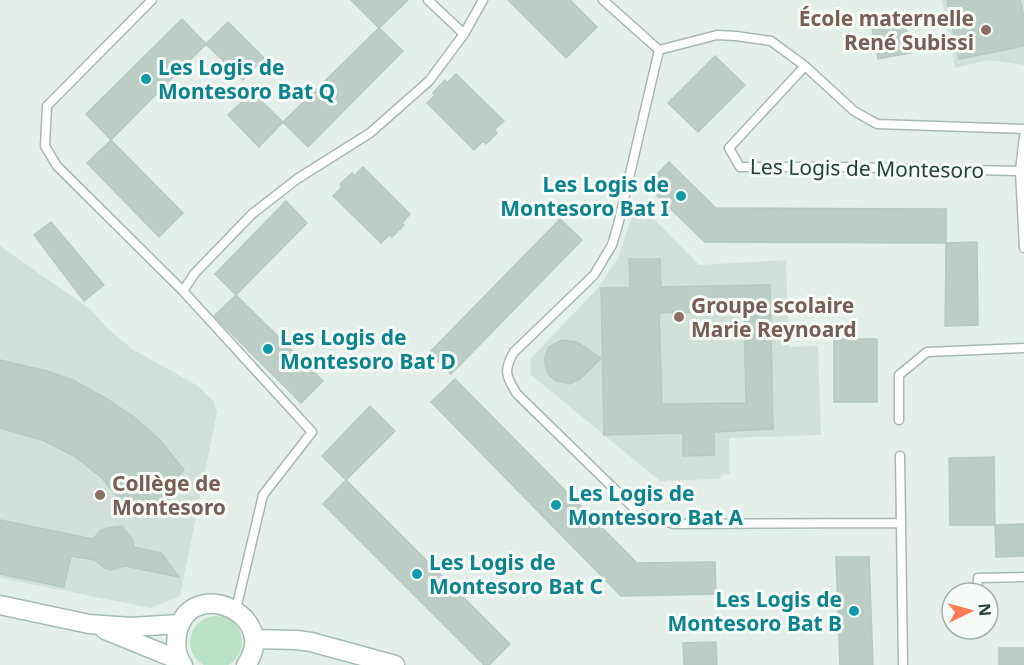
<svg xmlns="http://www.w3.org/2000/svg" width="1024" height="665" viewBox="0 0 1024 665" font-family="'Noto Sans',sans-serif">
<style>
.built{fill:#d3dfd9}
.green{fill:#bce2c6}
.building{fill:#bccdc6;stroke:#b6c9c1;stroke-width:1.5;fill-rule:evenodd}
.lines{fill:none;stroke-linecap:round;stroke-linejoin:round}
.lane-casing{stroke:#a7b8b2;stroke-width:11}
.secondary-casing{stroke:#a2bcb2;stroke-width:21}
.lane{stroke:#fff;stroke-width:8}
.secondary{stroke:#fff;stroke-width:18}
.education-dot{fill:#8d6e63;stroke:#f6fbf8;stroke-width:2}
.culture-dot{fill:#0f9aa8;stroke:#f6fbf8;stroke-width:2}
.labels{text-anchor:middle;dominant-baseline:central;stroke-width:6;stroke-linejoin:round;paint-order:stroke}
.education-label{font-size:21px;font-weight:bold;fill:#785e54;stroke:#f6fbf8;text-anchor:start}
.culture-label{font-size:21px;font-weight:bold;fill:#0d838f;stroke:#f6fbf8;text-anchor:start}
.street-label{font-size:21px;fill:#22433a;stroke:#f6fbf8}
</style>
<rect width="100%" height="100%" fill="#e5efea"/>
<path class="built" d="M942 0H1024V65L988 60 955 68Z
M637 202 699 265 786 260 789 347 818 346 821 435 729 438 730 474 721 475 720 479 660 481 530 374 531 358 597 289 618 258Z
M0 246 90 309 108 329 132 349 198 386 214 402 217 412 180 596 151 608 0 578Z"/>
<path class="green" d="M190 642a26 26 0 1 1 52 0a26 26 0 1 1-52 0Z"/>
<path class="building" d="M351 0H408L379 28Z
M508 0H570L597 27 566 58Z
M947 0H1020L1024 17V46L959 59Z
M182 19 206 44 111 140 86 114Z
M228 22 264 58 243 80 206 44Z
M905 22 911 53 878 59 872 28Z
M379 28 403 51 308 147 283 122Z
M715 56 745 85 698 132 668 103Z
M456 74 504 121 494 130 497 133 486 144 483 141 474 150 427 103 435 95 433 93 445 80 447 83Z
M252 92 283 122 259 147 228 115Z
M111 140 183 213 159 237 87 163Z
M669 162 716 208 946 209V243L705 242 646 185Z
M363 167 410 214 402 223 404 225 392 237 390 234 381 243 333 196 342 187 340 184 352 173 354 176Z
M286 201 307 223 236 295 215 274Z
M560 219 582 240 451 374 429 353Z
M51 222 104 285 84 301 34 235Z
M977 242 978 325 945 326 946 243Z
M629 259H660L661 287 770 285 773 429 714 432V455L683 456V433L604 435 601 288H630ZM744 311 746 403 662 404 659 313Z
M236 295 323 381 301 403 214 316Z
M834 339H877V402H834Z
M562 340 577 342 601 358 580 379 569 384 555 380 549 375 545 365V357L549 347Z
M0 360 47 371 73 380 107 399 134 417 160 440 184 470 166 487 171 497 136 518 101 477 74 456 45 441 0 428Z
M455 379 637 563 715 562 716 594 621 596 431 402Z
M370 406 395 431 346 480 322 456Z
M994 457 995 525H950L949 458Z
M346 480 510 644 489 665H484L323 504Z
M0 520 93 539 100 531 107 528 122 526 132 539 134 547 161 553 179 577 125 566 111 570 104 568 95 560 71 556 64 587 0 574Z
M1024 524V556L996 557 995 525Z
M836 557H869L873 665H840Z
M716 642 717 665H684L683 643Z
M999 648H1024V665H999Z"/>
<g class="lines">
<defs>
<path id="lane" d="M152 0 47 106 45 146 57 166 183 291
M428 0 464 34
M603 0 659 50
M805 66 729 148 740 167H843L1020 171
M1024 136 1020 171 1024 248
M899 420V375L927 352 1024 348
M900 456 901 523
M977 593 978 578 1024 577
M236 609 263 495 312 432 183 291 195 273 252 214 297 179 370 133 429 81 464 34 483 0
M903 665 901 523 674 524 640 514 517 394C506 377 503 370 514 352L594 275 612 245 618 225 659 50 717 35 736 36 771 41 805 66 854 111 877 124 1024 129"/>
<path id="secondary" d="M0 605 89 624 131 627 180 624
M105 630 179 660
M254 639 297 640 311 642 395 665
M183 665C175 654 175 642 178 630 193 575 281 616 246 665"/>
</defs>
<use href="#lane" class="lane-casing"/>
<use href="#secondary" class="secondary-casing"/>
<use href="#lane" class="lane"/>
<use href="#secondary" class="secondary"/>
</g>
<g class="education-dot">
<circle cx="986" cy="30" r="6"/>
<circle cx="679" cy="317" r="6"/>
<circle cx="100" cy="495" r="6"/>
</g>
<g class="culture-dot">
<circle cx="146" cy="79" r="6"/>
<circle cx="681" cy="196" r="6"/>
<circle cx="268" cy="349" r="6"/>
<circle cx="556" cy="505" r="6"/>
<circle cx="417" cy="574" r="6"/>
<circle cx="854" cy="611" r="6"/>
</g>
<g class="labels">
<g class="education-label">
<text x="974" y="18" text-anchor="end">École maternelle<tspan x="974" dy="24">René Subissi</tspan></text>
<text x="691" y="305">Groupe scolaire<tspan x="691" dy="24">Marie Reynoard</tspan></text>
<text x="112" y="483">Collège de<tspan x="112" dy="24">Montesoro</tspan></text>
</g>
<g class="culture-label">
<text x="158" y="67">Les Logis de<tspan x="158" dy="24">Montesoro Bat Q</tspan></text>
<text x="669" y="184" text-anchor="end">Les Logis de<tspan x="669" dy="24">Montesoro Bat I</tspan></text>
<text x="280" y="337">Les Logis de<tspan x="280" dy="24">Montesoro Bat D</tspan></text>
<text x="568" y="493">Les Logis de<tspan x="568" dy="24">Montesoro Bat A</tspan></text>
<text x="429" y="562">Les Logis de<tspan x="429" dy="24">Montesoro Bat C</tspan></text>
<text x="842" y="599" text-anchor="end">Les Logis de<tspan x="842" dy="24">Montesoro Bat B</tspan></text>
</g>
<g class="street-label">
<text transform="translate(867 168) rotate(1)">Les Logis de Montesoro</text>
</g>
</g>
<g transform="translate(970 611) rotate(85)"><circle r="28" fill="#f6fbf8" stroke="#a1b1ac" stroke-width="1.5"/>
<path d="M0-4.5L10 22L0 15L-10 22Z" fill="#fd7c55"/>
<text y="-9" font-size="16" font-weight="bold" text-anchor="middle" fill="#22433a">N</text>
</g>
</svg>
